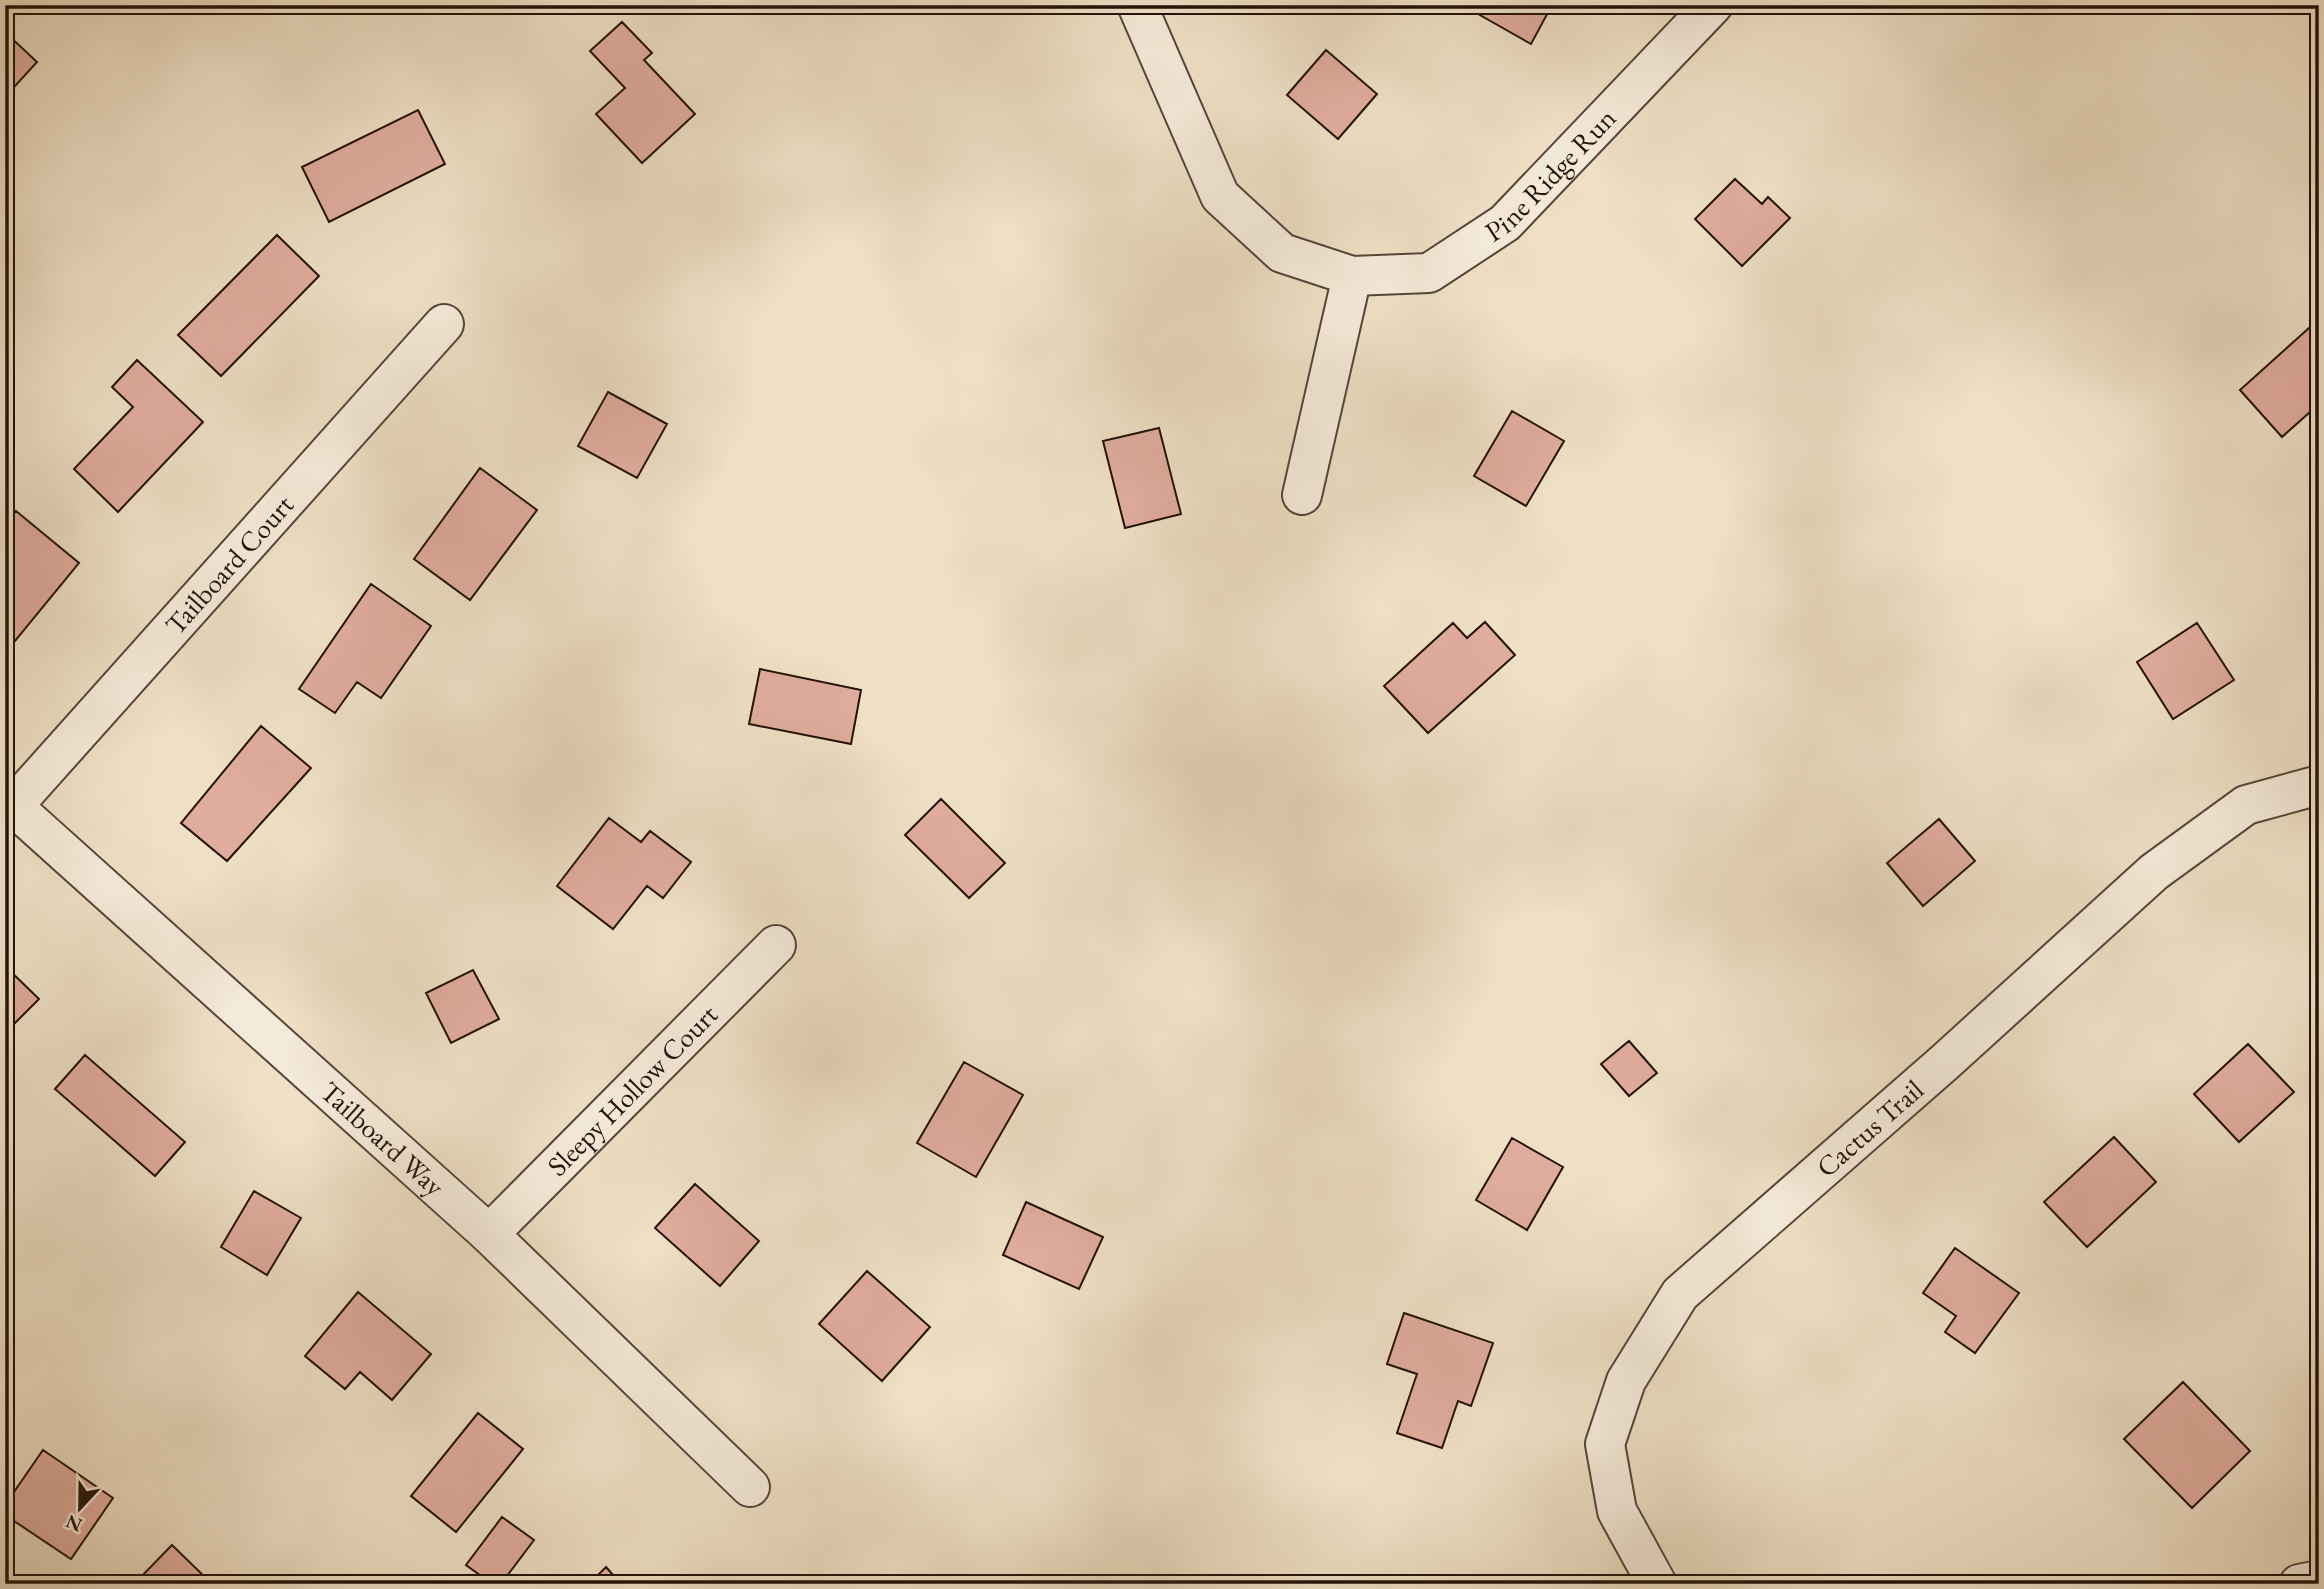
<svg xmlns="http://www.w3.org/2000/svg" width="2324" height="1589" viewBox="0 0 2324 1589" font-family="'EB Garamond',serif">
<style>
.building{fill:#e0ac9e;stroke:#231209;stroke-width:2}
.lines{fill:none;stroke-linecap:round;stroke-linejoin:round}
.minor-casing{stroke:#564538;stroke-width:42}
.minor{stroke:#f4ead9;stroke-width:38}
.labels{text-anchor:middle;dominant-baseline:central;stroke-width:5;stroke-linejoin:round;paint-order:stroke}
.street-label{font-size:28px;fill:#231209;stroke:#f4ead9}
</style>
<rect width="100%" height="100%" fill="#eedfc5"/>
<filter id="stains"><feTurbulence type="fractalNoise" baseFrequency=".00286" numOctaves="4"/><feColorMatrix values="0 0 0 0 .2 0 0 0 0 .09 0 0 0 0 .02 0 0 0 .5 -.17"/></filter>
<radialGradient id="worn" r=".72"><stop offset=".6" stop-color="#630" stop-opacity="0"/><stop offset="1" stop-color="#630" stop-opacity=".3"/></radialGradient>
<path class="building" d="M1474 5H1552L1531 44 1471 10Z
M622 22 652 53 644 60 695 114 642 163 596 114 625 88 590 51Z
M5 32 37 62 5 97Z
M1326 50 1377 94 1338 139 1287 95Z
M418 110 445 164 329 222 302 167Z
M1735 179 1762 204 1768 197 1790 218 1742 266 1695 219Z
M277 235 319 276 221 376 178 335Z
M2319 319V404L2282 437 2240 390Z
M137 360 203 422 118 512 74 469 133 407 112 387Z
M608 392 667 424 637 478 578 446Z
M1512 411 1564 441 1526 506 1474 476Z
M1159 428 1181 514 1125 528 1103 441Z
M480 468 537 510 470 600 414 559Z
M16 511 79 563 6 652 5 524Z
M371 584 431 626 381 698 357 682 335 713 299 689Z
M1485 622 1515 655 1428 733 1384 686 1453 623 1467 638Z
M2197 623 2234 680 2173 719 2137 662Z
M760 669 861 690 851 744 749 724Z
M261 726 311 768 227 861 181 823Z
M941 799 1005 863 969 898 905 835Z
M609 818 641 842 650 831 691 862 663 898 647 886 613 929 557 886Z
M1939 819 1975 861 1923 906 1887 863Z
M5 966 39 999 5 1033Z
M473 970 499 1019 451 1043 426 993Z
M1629 1041 1657 1073 1629 1096 1601 1064Z
M2248 1044 2294 1092 2239 1142 2194 1094Z
M85 1055 185 1142 155 1176 55 1089Z
M964 1062 1023 1095 976 1177 917 1143Z
M2114 1137 2156 1182 2087 1247 2044 1202Z
M1512 1138 1563 1167 1527 1230 1476 1200Z
M695 1184 759 1241 720 1286 655 1228Z
M254 1191 301 1218 267 1275 221 1247Z
M1026 1202 1103 1237 1079 1289 1003 1255Z
M1955 1248 2019 1293 1975 1353 1945 1332 1956 1316 1923 1293Z
M867 1271 930 1327 882 1381 819 1324Z
M358 1292 431 1354 392 1400 360 1372 345 1389 305 1356Z
M1404 1313 1493 1343 1471 1406 1458 1401 1442 1448 1397 1433 1417 1374 1387 1364Z
M2183 1382 2250 1451 2192 1508 2124 1439Z
M478 1413 523 1449 456 1532 411 1496Z
M43 1450 113 1498 71 1559 5 1515V1505Z
M502 1517 534 1540 501 1584H492L466 1565Z
M172 1545 212 1584H134Z
M606 1567 621 1584H589Z"/>
<g class="lines">
<defs>
<g id="minor">
<path d="M1137 5 1220 196 1282 253 1352 276 1302 495"/>
<path id="s1" d="M1352 276 1429 273 1505 223 1713 5"/>
<path id="s2" d="M5 799 489 1234 750 1487"/>
<path id="s3" d="M13 806 444 324"/>
<path id="s4" d="M489 1234 776 945"/>
<path id="s5" d="M1657 1584 1617 1511 1605 1444 1626 1381 1680 1294 1945 1062 2154 872 2246 805 2319 785"/>
<path d="M2299 1584 2319 1580"/>
</g>
</defs>
<use href="#minor" class="minor-casing"/>
<use href="#minor" class="minor"/>
</g>
<g class="labels">
<g class="street-label">
<text stroke="none"><textPath href="#s1" startOffset="234">Pine Ridge Run</textPath></text>
<text stroke="none"><textPath href="#s3" startOffset="324">Tailboard Court</textPath></text>
<text stroke="none"><textPath href="#s4" startOffset="203">Sleepy Hollow Court</textPath></text>
<text stroke="none"><textPath href="#s5" startOffset="572">Cactus Trail</textPath></text>
<text stroke="none"><textPath href="#s2" startOffset="508">Tailboard Way</textPath></text>
</g>
</g>
<rect width="2324" height="1589" fill="none" stroke="#eedfc5" stroke-width="28"/>
<rect x="7" y="7" width="2310" height="1575" fill="none" stroke="#231209" stroke-width="3.5"/>
<rect x="14" y="14" width="2296" height="1561" fill="none" stroke="#231209" stroke-width="2"/>
<g transform="translate(80 1508) rotate(202)" stroke="#f4ead9" stroke-width="5" paint-order="stroke">
<path d="M0-5L12 26L0 18L-12 26Z" fill="#231209"/>
<text y="-10" font-size="19" font-weight="bold" text-anchor="middle" fill="#231209">N</text>
</g>
<rect width="100%" height="100%" filter="url(#stains)"/>
<rect width="100%" height="100%" fill="url(#worn)"/>
</svg>
